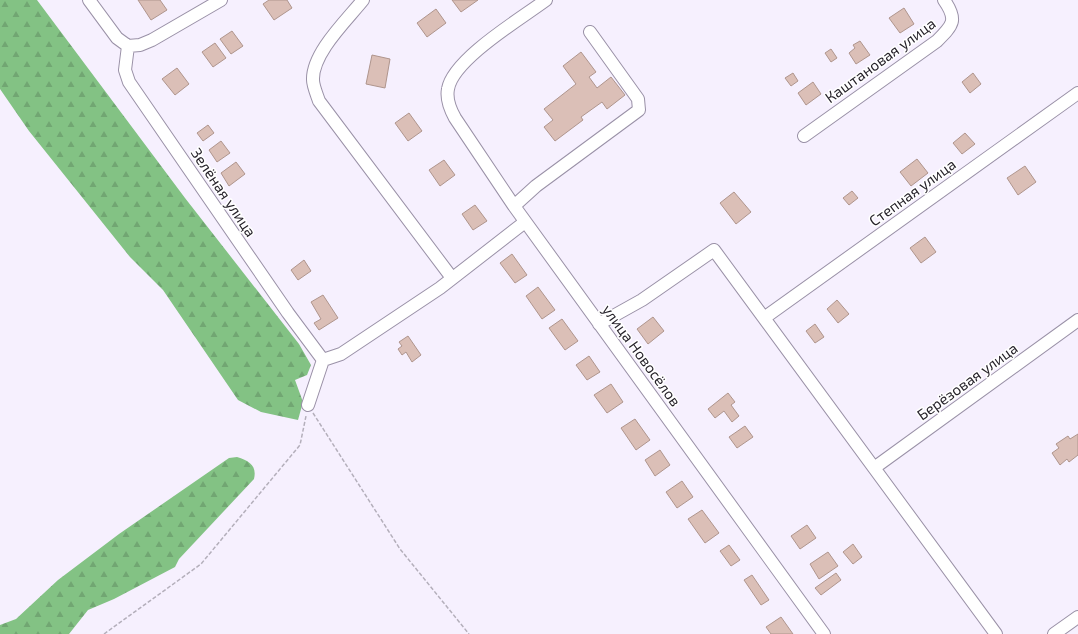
<svg xmlns="http://www.w3.org/2000/svg" width="1078" height="634" viewBox="0 0 1078 634" font-family="'Exo 2',sans-serif">
<style>
.forest{fill:url(#forest-firs)}
.building{fill:#dbbfb7;stroke:#af958d}
.lines{fill:none;stroke-linecap:round;stroke-linejoin:round}
.minor-casing{stroke:#9a91a7;stroke-width:14}
.path{stroke:#b4afbb;stroke-width:1.5;stroke-dasharray:4 2;stroke-linecap:butt}
.minor{stroke:#fff;stroke-width:12}
.labels{text-anchor:middle;dominant-baseline:central;stroke-width:3;stroke-linejoin:round;paint-order:stroke}
.street-label{font-size:15px;fill:#231f27;stroke:#fff}
</style>
<defs>
<pattern id="forest-firs" width="22" height="20" patternUnits="userSpaceOnUse"><rect width="22" height="20" fill="#83c284"/><path d="M5 1l3.5 6h-7zM16 11l3.5 6h-7z" fill="#71a672"/></pattern>
</defs>
<rect width="100%" height="100%" fill="#f6f0fe"/>
<path class="forest" d="M0 0H37L185 198 299 344 311 365 307 375 295 380 303 402 298 420 261 412 238 400 163 290 130 257 29 131 0 89Z
M237 457C250 461 257 466 254 479L179 559 175 567 114 599 88 610 69 634H0V625L16 619 58 580 119 534 229 458Z"/>
<path class="building" d="M138 0H160L167 10 151 20Z
M269 0H287L292 8 274 20 263 4Z
M452 0H478L461 12Z
M904 8 914 24 900 33 889 18Z
M436 9 446 23 427 37 417 23Z
M232 31 243 46 231 54 220 39Z
M860 41 870 55 856 64 849 53 855 48 853 45Z
M215 43 226 58 213 67 202 52Z
M831 49 837 58 831 62 825 53Z
M581 52 596 72 589 77 597 88 611 77 625 95 607 109 602 102 581 117 583 120 555 141 544 127 553 120 544 109 576 84 563 66Z
M372 55 390 59 385 88 366 84Z
M177 68 189 84 175 95 162 79Z
M793 73 798 81 791 86 785 78Z
M973 73 981 84 970 93 962 82Z
M813 82 821 94 806 105 798 93Z
M409 113 422 131 408 141 395 123Z
M208 125 214 133 203 141 197 133Z
M965 133 975 144 962 154 953 143Z
M221 141 230 153 217 162 209 150Z
M917 159 928 173 911 186 900 172Z
M444 160 455 175 440 186 429 170Z
M236 162 245 174 229 186 221 173Z
M1025 166 1036 182 1018 195 1007 178Z
M852 191 858 198 849 205 843 198Z
M734 192 751 212 736 224 720 203Z
M475 205 487 221 473 230 462 214Z
M925 237 936 252 921 263 910 248Z
M512 254 527 275 515 283 500 263Z
M304 260 311 271 298 280 291 270Z
M538 287 555 310 542 319 526 296Z
M323 295 338 318 319 330 314 323 321 319 311 302Z
M837 300 849 314 838 323 827 309Z
M653 317 664 331 648 344 637 329Z
M562 319 578 341 565 350 549 328Z
M815 324 824 337 815 343 806 331Z
M408 336 421 355 412 362 406 352 402 355 398 349 402 346 399 342Z
M589 356 600 372 587 380 576 365Z
M611 384 623 402 607 413 594 395Z
M728 393 735 402 731 405 739 416 732 422 724 411 715 418 708 409Z
M635 419 650 440 636 450 621 428Z
M745 426 753 437 737 448 729 437Z
M1078 434V455L1069 462 1067 459 1060 465 1052 453 1059 448 1056 444 1068 436 1070 439Z
M660 450 670 465 655 476 645 460Z
M682 481 693 497 677 508 666 492Z
M702 510 719 533 705 543 688 519Z
M807 525 816 538 800 549 791 536Z
M853 544 862 557 853 564 843 552Z
M729 545 740 560 731 566 720 551Z
M828 552 838 566 819 579 810 564Z
M836 573 841 580 821 595 815 588Z
M752 575 769 600 761 605 744 580Z
M781 617 793 634H771L766 627Z"/>
<g class="lines">
<defs>
<path id="minor" d="M89 0 117 38 128 46 125 70 129 82 288 313 323 360 308 405
M363 0C347 20 312 53 313 80 313 86 317 95 319 101L452 278
M546 0C522 18 453 59 448 89 446 99 450 109 455 118L514 206 824 634
M128 46 140 45 152 40 221 0
M804 136 937 41C953 25 958 20 944 0
M514 206 536 186 639 110 638 99 590 32
M764 318 1078 93
M599 324 642 300 714 250 996 634
M323 360 341 354 440 288 525 222
M874 468 1078 320
M1054 634 1078 617"/>
</defs>
<use href="#minor" class="minor-casing"/>
<path class="path" d="M313 413 400 549 469 634
M104 634 201 564 300 445 306 416"/>
<use href="#minor" class="minor"/>
</g>
<g class="labels">
<g class="street-label">
<text transform="translate(880 60) rotate(-36)">Каштановая улица</text>
<text transform="translate(224 192) rotate(56)">Зелёная улица</text>
<text transform="translate(912 192) rotate(-36)">Степная улица</text>
<text transform="translate(642 355) rotate(54)">улица Новосёлов</text>
<text transform="translate(967 381) rotate(-36)">Берёзовая улица</text>
</g>
</g>
</svg>
